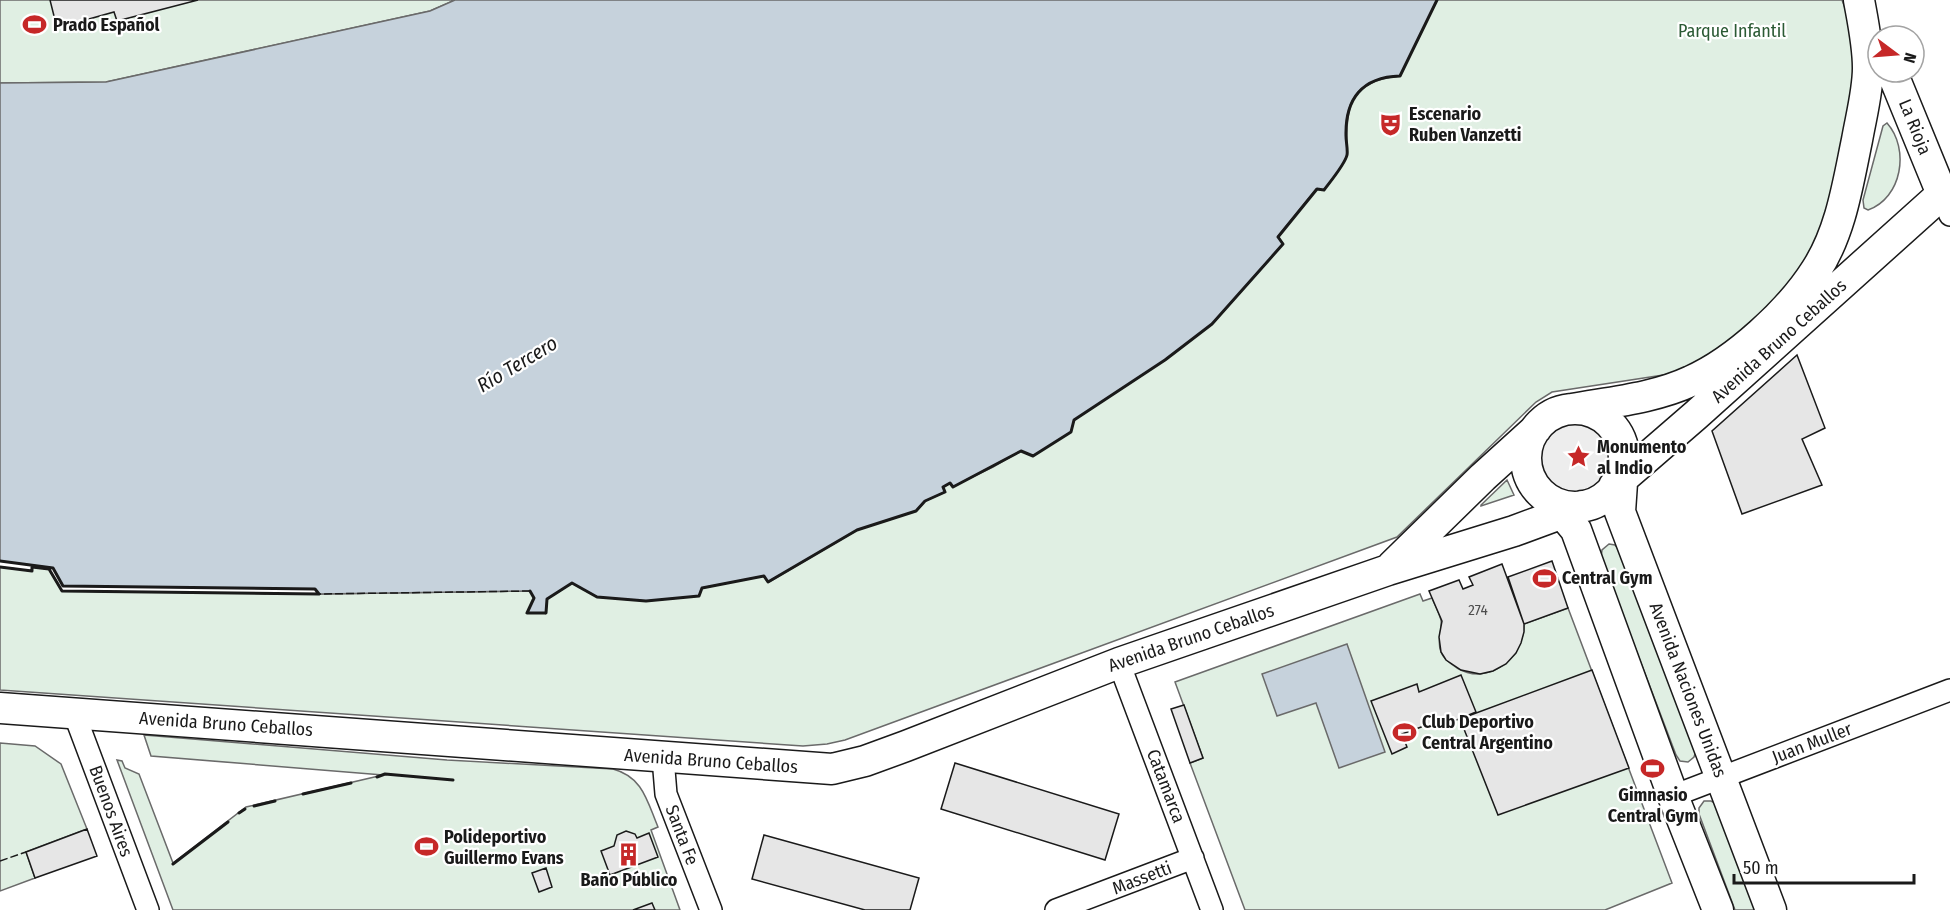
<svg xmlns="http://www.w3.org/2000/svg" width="1950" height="910" viewBox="0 0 1950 910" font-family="'Fira Sans Condensed',sans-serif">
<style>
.green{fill:#e0efe3;stroke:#6a6a6a;stroke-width:1.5}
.parking{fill:#ededed;stroke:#6a6a6a;stroke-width:1.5}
.water{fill:#c6d2dc;stroke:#6a6a6a;stroke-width:1.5}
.building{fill:#e6e6e6;stroke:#1a1a1a;stroke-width:1.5}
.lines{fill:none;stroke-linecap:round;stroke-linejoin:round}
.minor-casing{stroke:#1a1a1a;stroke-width:24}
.secondary-casing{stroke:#1a1a1a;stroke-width:33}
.minor{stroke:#fff;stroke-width:21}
.secondary{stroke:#fff;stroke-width:30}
.fence{stroke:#1a1a1a;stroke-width:1.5;stroke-dasharray:8 3;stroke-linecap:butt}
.wall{stroke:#1a1a1a;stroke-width:3}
.labels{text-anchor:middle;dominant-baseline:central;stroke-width:4.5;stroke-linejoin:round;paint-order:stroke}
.number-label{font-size:15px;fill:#4d4d4d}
.poi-label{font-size:18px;font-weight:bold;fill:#1a1a1a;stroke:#fff;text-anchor:start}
.park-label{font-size:18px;fill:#2b5a34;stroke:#fff}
.street-label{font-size:18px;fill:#1a1a1a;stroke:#fff}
.water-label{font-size:20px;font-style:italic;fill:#1a1a1a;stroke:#fff}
</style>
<rect width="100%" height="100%" fill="#fff"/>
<path class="green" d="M0 0H455L430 11 106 82 0 83Z
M1437 0H1842L1856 38 1857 90 1813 261 1733 345 1683 372 1552 392 1536 402 1397 537 845 740 827 744 803 746 0 690V567L32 571V567L49 569 62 591 319 594 530 591 545 613 547 599 572 583 597 597 702 588 763 576 769 582 857 530 916 511 925 501 944 492 943 487 950 483 953 486 993 467 1074 420 1165 360 1212 324 1283 244 1278 237 1317 189 1347 156C1346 110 1346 81 1400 76Z
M1887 123C1910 149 1902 198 1868 210L1864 208 1863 200 1883 126Z
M1507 480 1514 495 1481 506V505Z
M1609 544 1615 545 1620 551 1696 751 1694 757 1688 762 1680 761 1676 755 1601 558 1602 550Z
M1420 594 1423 601 1432 598C1435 605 1439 613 1441 620 1443 630 1436 641 1441 652 1443 658 1451 664 1457 668 1489 687 1524 657 1524 624L1568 608 1672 883 1605 910H1245L1190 763 1203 758 1175 682Z
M144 735 447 760 613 769C643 777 647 801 658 827L651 830 680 910H173L117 760 122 761 125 768 139 774 173 863 246 807 383 775 151 756Z
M0 743 35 746 61 764 87 829 26 852 35 878 0 891Z
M1704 801H1711L1715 803 1757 910H1735L1699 814V808Z"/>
<path class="parking" d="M1539 458a36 36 0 1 1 72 0a36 36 0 1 1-72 0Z"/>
<path class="water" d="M455 0H1437L1400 76C1361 79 1345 96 1346 136 1346 142 1348 150 1347 155 1345 164 1330 182 1324 190L1316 189 1278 236 1283 244 1212 324 1165 360 1074 420 1071 432 1033 456 1021 451 953 487 950 483 943 487 945 492 925 501 916 511 857 530 768 582 763 576 702 588 699 596 646 601 597 597 572 583 547 599 546 613H527L534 598 530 591 319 594 315 589 63 586 53 568 0 561V83L106 82 430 11Z
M1347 644 1385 752 1339 768 1316 703 1277 716 1262 674Z"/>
<path class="building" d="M50 0H198L117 21 114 12 57 28Z
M1797 355 1825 428 1802 439 1822 485 1742 514 1712 431Z
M1552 561 1568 608 1524 624 1508 577Z
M1502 564 1524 624V632L1521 643 1516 653 1506 664 1493 671 1480 674 1461 670 1446 660 1441 652 1439 637 1442 621 1429 591 1459 580 1463 589 1473 585 1469 577Z
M1592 670 1629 768 1498 815 1460 719Z
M1461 675 1476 712 1437 728 1435 722 1402 734 1407 747 1392 754 1371 701 1417 684 1419 692Z
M1184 705 1203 758 1190 763 1171 709Z
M955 763 1119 814 1105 860 941 809Z
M87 829 97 856 35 878 26 852Z
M626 831 635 834 637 838 649 833 658 857 610 875 601 851 614 846 617 835Z
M764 835 919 878 910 910H865L752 879Z
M546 868 552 887 539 892 532 873Z
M652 903 655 910H633Z"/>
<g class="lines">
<defs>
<path id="minor" d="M1950 190 1942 194 1950 215
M1119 663 1212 910
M74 713 148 910
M663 758 666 794 711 910
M1673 796 1950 690
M1056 910 1193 858"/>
<path id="secondary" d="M1572 409C1611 402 1655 398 1691 381 1736 361 1790 311 1816 270 1841 232 1848 183 1857 140 1861 117 1868 91 1868 68 1868 45 1863 22 1859 0
M1526 458a49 49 0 1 1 98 0a49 49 0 1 1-98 0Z
M1623 468 1620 512 1771 910
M1614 486 1696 415 1942 194 1892 72
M1552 501 1576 530 1673 796 1718 910
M1392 566 1483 477 1536 429
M0 708 832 769 865 761 906 746 1119 663 1388 570 1514 531 1582 506"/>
</defs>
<use href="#minor" class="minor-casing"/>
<use href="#secondary" class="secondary-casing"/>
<use href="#minor" class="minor"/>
<use href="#secondary" class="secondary"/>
<path class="fence" d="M0 567 32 571V567L49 569 62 591 319 594 530 591
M0 861 26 852"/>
<path class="wall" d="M0 561 53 568 63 586 315 589 319 594 62 591 49 569 32 567V571L0 567
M530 591 534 598 527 613H546L547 599 572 583 597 597 646 601 699 596 702 588 764 576 768 582 857 530 916 511 925 501 945 492 943 487 950 483 953 487 1021 451 1033 456 1071 432 1074 420 1165 360 1212 324 1283 244 1278 237 1317 189 1324 190C1330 182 1345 164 1347 155 1348 150 1346 142 1346 136 1345 99 1362 77 1400 76L1437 0
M377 777 385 774 453 780
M303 794 351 783
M254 806 275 801
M239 813 245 809
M173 864 228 822"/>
</g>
<defs>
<symbol id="stadium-bare" viewBox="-9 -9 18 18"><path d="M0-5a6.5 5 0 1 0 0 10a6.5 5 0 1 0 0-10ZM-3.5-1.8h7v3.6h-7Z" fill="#c62828" stroke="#fff" stroke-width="2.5" paint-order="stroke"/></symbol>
<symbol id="theatre-bare" viewBox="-9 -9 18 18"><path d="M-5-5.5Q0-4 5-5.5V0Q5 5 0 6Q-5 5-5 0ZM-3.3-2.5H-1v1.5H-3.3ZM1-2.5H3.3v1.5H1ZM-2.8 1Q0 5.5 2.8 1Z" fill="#c62828" stroke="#fff" stroke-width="2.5" paint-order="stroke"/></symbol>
<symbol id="sight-bare" viewBox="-9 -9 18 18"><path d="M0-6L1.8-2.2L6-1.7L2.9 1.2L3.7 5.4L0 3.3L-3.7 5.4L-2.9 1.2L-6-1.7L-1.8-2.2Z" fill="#c62828" stroke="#fff" stroke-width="2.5" paint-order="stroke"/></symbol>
<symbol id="building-bare" viewBox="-9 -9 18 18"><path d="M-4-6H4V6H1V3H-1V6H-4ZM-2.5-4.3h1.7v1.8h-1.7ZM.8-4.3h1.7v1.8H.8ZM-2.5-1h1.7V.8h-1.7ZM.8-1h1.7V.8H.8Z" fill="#c62828" stroke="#fff" stroke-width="2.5" paint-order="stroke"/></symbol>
</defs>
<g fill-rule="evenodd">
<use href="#stadium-bare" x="18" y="8" width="33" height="33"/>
<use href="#theatre-bare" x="1374" y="108" width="33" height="33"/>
<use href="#sight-bare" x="1562" y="440" width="33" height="33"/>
<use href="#stadium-bare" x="1528" y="562" width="33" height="33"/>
<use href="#stadium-bare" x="1388" y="716" width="33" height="33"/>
<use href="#stadium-bare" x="1636" y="752" width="33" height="33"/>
<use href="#stadium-bare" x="410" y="830" width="33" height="33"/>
<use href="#building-bare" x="612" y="838" width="33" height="33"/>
</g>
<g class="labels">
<g class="number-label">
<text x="1478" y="610">274</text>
</g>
<g class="poi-label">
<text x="53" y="25">Prado Español</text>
<text x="1409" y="114">Escenario<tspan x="1409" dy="21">Ruben Vanzetti</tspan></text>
<text x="1597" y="447">Monumento<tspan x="1597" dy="21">al Indio</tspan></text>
<text x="1562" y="578">Central Gym</text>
<text x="1422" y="722">Club Deportivo<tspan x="1422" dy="21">Central Argentino</tspan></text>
<text x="1653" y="795" text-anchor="middle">Gimnasio<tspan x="1653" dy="21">Central Gym</tspan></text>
<text x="444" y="837">Polideportivo<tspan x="444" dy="21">Guillermo Evans</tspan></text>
<text x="629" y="880" text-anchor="middle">Baño Público</text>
</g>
<g class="park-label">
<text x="1732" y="31">Parque Infantil</text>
</g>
<g class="street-label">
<text transform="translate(1915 127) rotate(68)">La Rioja</text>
<text transform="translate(1779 341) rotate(-42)">Avenida Bruno Ceballos</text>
<text transform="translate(1191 638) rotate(-19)">Avenida Bruno Ceballos</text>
<text transform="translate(1688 690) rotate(69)">Avenida Naciones Unidas</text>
<text transform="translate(226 724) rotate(4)">Avenida Bruno Ceballos</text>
<text transform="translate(1812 743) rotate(-21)">Juan Muller</text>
<text transform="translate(711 761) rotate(4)">Avenida Bruno Ceballos</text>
<text transform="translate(1166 786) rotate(69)">Catamarca</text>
<text transform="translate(111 811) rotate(70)">Buenos Aires</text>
<text transform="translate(682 835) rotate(69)">Santa Fe</text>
<text transform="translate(1142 878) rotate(-21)">Massetti</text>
</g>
<g class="water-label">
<text transform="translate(517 364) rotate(-31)">Río Tercero</text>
</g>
</g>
<g transform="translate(1896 54) rotate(106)"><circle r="28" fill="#ffffff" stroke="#a3a3a3" stroke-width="1.5"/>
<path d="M0-4.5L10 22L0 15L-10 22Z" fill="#c62828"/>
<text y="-9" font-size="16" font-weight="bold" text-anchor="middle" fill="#1a1a1a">N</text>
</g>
<path d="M1734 874v9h180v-9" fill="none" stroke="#1a1a1a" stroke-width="3"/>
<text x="1743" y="874" font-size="18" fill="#1a1a1a" stroke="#ffffff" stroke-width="4.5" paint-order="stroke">50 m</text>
</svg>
